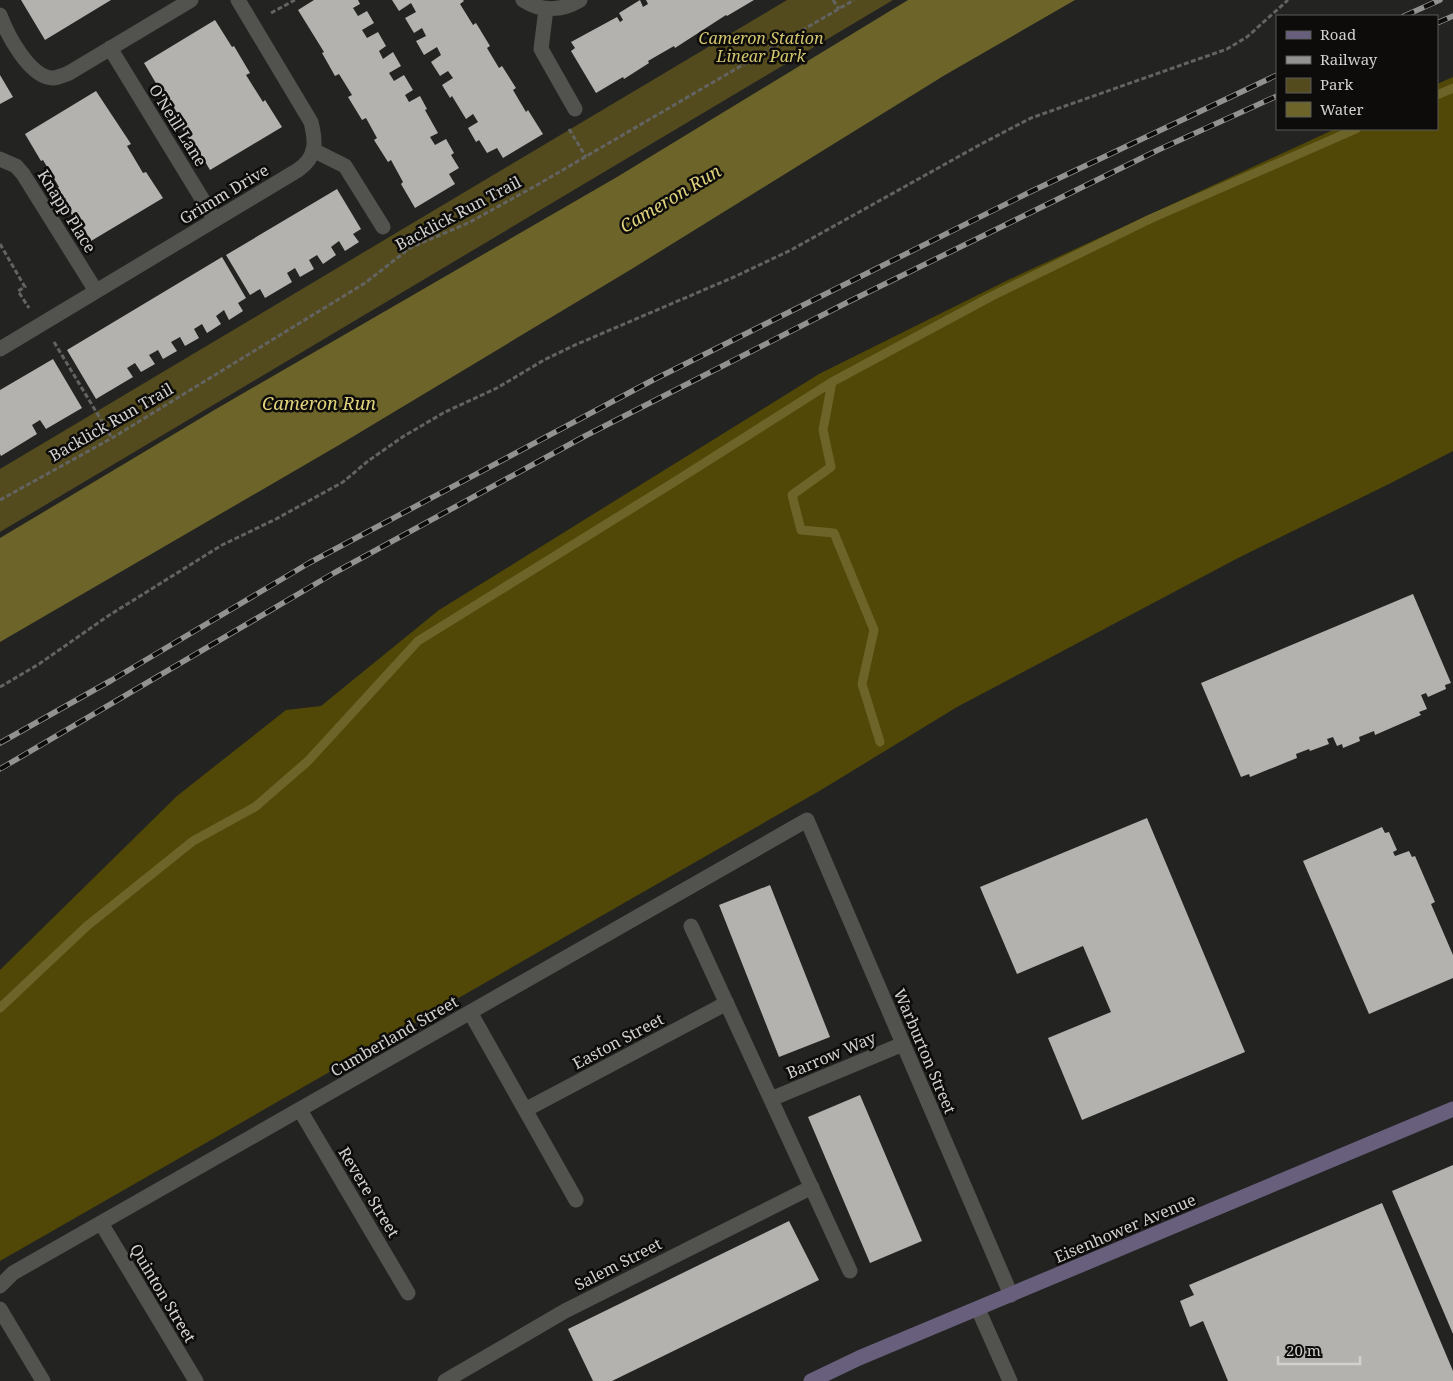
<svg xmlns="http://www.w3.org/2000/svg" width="1453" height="1381" viewBox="0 0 1453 1381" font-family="'Noto Serif',serif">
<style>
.green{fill:#534b1e}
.forest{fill:#514807}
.water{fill:#6d6429}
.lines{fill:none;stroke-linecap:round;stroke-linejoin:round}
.stream{stroke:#6d6429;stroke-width:9}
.building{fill:#b3b2af}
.path{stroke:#636361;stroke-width:3;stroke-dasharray:5 2.5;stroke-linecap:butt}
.service{stroke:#52524f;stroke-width:15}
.minor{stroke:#52524f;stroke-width:15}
.secondary{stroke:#675f7c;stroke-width:15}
.rail-casing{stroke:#929290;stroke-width:5.5}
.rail{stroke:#0d0c0b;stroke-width:4;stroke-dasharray:11;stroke-linecap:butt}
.labels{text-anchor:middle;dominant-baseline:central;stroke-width:5;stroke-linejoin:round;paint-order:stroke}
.park-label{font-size:16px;font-style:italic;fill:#d2c56e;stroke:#0d0c0b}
.street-label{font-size:16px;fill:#d1d1d0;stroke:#0d0c0b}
.water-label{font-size:18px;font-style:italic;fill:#dfd27b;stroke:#0d0c0b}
</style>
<rect width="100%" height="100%" fill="#232321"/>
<path class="green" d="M787 0H893L0 532V469Z"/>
<path class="forest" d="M1453 77V451L1389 484 1238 558 957 707 821 790 0 1261V970L177 796 286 710 321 706 439 610 819 374 1008 280 1335 129H1437V84Z"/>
<path class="water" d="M908 0H1075L945 75 630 270 339 445 0 642V538L216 409 617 177Z"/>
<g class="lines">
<path class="stream" d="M1437 95 1453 88
M832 382 823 430 831 467 792 495 801 530 834 533 874 630 862 684 880 742
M0 1008 87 926 193 841 255 807 308 761 418 641 679 479 832 382 992 296 1150 219 1356 129"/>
</g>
<path class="building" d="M21 0H111L45 40Z
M314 0H358L360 4 353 8 358 16 367 11 374 23 362 30 367 38 378 32 386 46 379 51 383 59 393 52 401 66 389 73 394 81 404 75 413 90 405 95 409 102 420 96 427 109 425 110 438 133 430 137 435 145 446 139 454 153 451 155 459 168 449 174 455 184 415 208 401 184 403 182 391 160 388 162 374 140 377 138 366 118 362 120 348 97 352 95 339 74 335 76 322 53 324 52 298 10Z
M392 0H463L464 1 460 4 473 25 476 23 490 46 487 48 499 68 502 66 516 88 513 90 526 112 528 110 543 134 503 158 497 148 487 153 479 140 476 142 468 128 478 122 473 114 466 119 452 96 450 98 442 85 453 78 448 71 440 76 431 62 441 55 437 47 424 55 416 41 426 36 422 28 414 33 405 18 416 12 411 3 399 11Z
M640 0 643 7 648 4 646 0H754L727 16 726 15 675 48 674 46 648 61 649 63 624 79 623 77 596 93 571 51 575 48 571 42 617 17 620 22 623 20 619 13Z
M215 20 232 47 234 46 250 73 246 75 263 102 265 100 282 127 210 170 194 143 192 144 176 118 179 116 162 88 160 90 144 63Z
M0 75 13 97 0 104Z
M96 91 131 144 127 146 143 173 146 172 163 198 91 241 75 214 72 215 56 189 59 187 43 160 41 161 25 134Z
M337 189 361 229 353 234 359 242 345 251 339 241 331 247 336 255 323 264 317 255 309 260 314 269 300 277 295 268 287 273 292 282 265 298 260 289 250 295 226 255Z
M222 257 246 298 238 303 243 311 229 320 224 310 216 316 221 324 207 333 202 324 194 329 199 338 185 346 180 337 171 342 177 351 163 359 158 350 149 355 155 364 141 372 135 363 127 368 133 377 96 399 67 350Z
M53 359 82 408 46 429 40 420 32 425 37 434 1 456 0 454V390Z
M1413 594 1451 683 1445 685 1446 689 1428 697 1426 693 1421 695 1427 709 1419 712 1421 715 1375 735 1374 731 1359 737 1360 741 1343 748 1342 744 1337 746 1333 737 1327 739 1329 744 1310 751 1309 749 1296 754 1297 758 1250 777 1249 774 1241 777 1201 683Z
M1147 818 1245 1052 1082 1120 1048 1038 1111 1012 1083 946 1017 974 980 887Z
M1382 827 1385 833 1389 832 1397 850 1393 852 1395 856 1409 851 1412 857 1415 856 1435 902 1431 904 1453 955V978L1369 1014 1303 861Z
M770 885 830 1037 779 1057 719 905Z
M860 1095 922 1241 870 1263 808 1117Z
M1453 1165V1334L1392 1191Z
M1382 1203 1453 1371V1381H1228L1203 1321 1190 1327 1180 1301 1194 1295 1189 1285Z
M789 1221 819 1280 612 1381H593L568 1329Z"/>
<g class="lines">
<path class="path" d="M833 0 839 9
M271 13 295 0
M569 129 586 157
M403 236 410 248
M0 244 25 287 18 291 29 308
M54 342 112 438
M0 500 112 438 365 283 410 248 470 222 537 185 854 0
M0 687 39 664 108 616 222 545 276 519 343 482 368 461 404 436 445 412 497 388 544 360 575 345 734 277 791 250 983 143 1031 118 1227 49 1247 37 1288 0"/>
<path class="service" d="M546 9 541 49 575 109
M0 15C7 34 30 79 54 78 59 77 64 75 69 73
M313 150 345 166 383 227
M978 1309 1010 1381"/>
<path class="minor" d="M523 0C541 12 562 11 580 0
M110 48 215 220
M69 73 191 0
M0 159 16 166 23 174 96 291
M0 349 298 170C317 157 316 142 311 122L238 0
M691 926 850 1271
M470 1012 576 1200
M771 1099 903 1044
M300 1110 408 1293
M525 1110 727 1003
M101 1223 196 1381
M0 1286 13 1273 807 820 1011 1295
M0 1309 43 1381
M445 1381 565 1311 812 1187"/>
<path class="secondary" d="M811 1381 859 1358 1453 1109"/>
<defs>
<path id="rail" d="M1404 16 1440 0
M1437 23 1453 16
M0 743 112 680 309 563 653 380 1032 191 1277 75
M0 769 334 573 585 436 848 302 1158 150 1277 96"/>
</defs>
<use href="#rail" class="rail-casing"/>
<use href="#rail" class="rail"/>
</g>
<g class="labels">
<g class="park-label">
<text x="761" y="38">Cameron Station<tspan x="761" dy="18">Linear Park</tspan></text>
</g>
<g class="street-label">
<text transform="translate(178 125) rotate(58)">O'Neill Lane</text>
<text transform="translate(224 194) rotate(-31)">Grimm Drive</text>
<text transform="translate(67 211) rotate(58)">Knapp Place</text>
<text transform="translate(458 213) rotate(-28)">Backlick Run Trail</text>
<text transform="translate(111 422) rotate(-30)">Backlick Run Trail</text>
<text transform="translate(394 1036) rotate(-30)">Cumberland Street</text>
<text transform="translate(618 1041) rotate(-28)">Easton Street</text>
<text transform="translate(925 1051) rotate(67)">Warburton Street</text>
<text transform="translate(831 1055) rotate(-23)">Barrow Way</text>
<text transform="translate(369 1192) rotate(59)">Revere Street</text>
<text transform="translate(1125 1228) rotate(-23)">Eisenhower Avenue</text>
<text transform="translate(618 1264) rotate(-27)">Salem Street</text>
<text transform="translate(163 1293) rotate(59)">Quinton Street</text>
</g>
<g class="water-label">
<text transform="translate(670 198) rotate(-31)">Cameron Run</text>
<text x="319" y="403">Cameron Run</text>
</g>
</g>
<rect x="1276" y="15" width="162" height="115" fill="#0d0c0b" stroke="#5b5b5a"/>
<rect x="1286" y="31" width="25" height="8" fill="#675f7c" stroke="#5b5b5a"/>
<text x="1320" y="40" font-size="15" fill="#d1d1d0">Road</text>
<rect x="1286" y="56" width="25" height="8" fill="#929290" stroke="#5b5b5a"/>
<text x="1320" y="65" font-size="15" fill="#d1d1d0">Railway</text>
<rect x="1286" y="78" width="25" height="15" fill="#534b1e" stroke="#5b5b5a"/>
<text x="1320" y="90" font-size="15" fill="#d1d1d0">Park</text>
<rect x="1286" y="102" width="25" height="15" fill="#6d6429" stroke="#5b5b5a"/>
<text x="1320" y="115" font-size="15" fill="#d1d1d0">Water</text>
<path d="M1278 1356v8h82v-8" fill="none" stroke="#d1d1d0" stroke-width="2.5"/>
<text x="1286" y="1356" font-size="15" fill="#d1d1d0" stroke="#0d0c0b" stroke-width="4" paint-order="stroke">20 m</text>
</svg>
